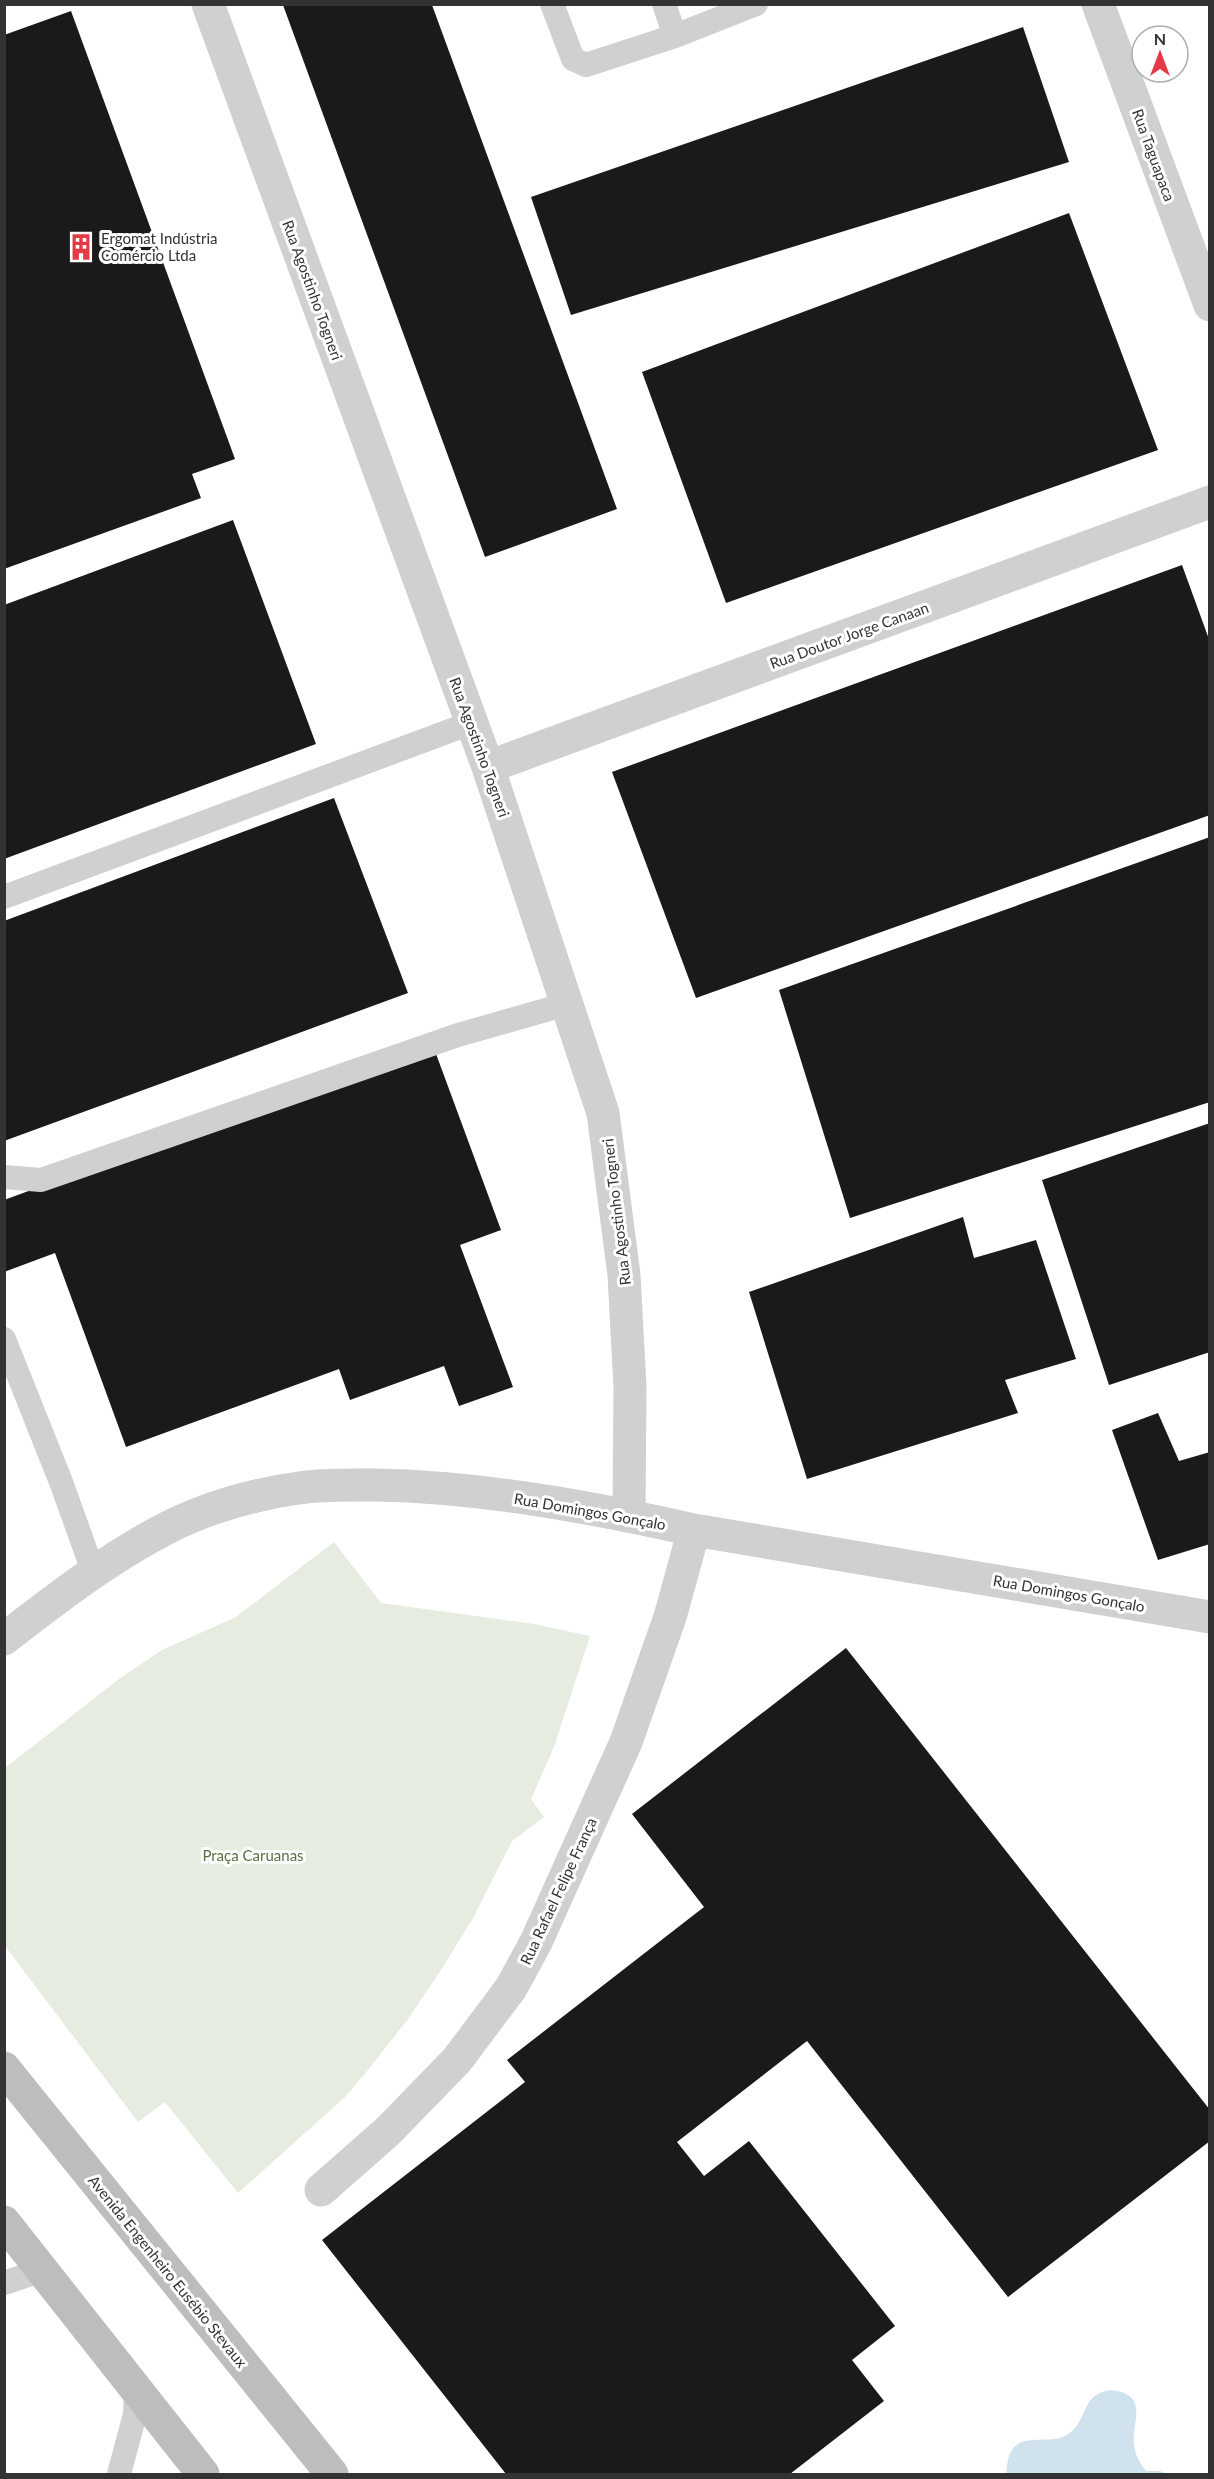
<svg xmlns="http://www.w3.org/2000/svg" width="1214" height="2479" viewBox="0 0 1214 2479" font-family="Lato,sans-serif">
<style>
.green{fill:#e6ecdf}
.water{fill:#cfe2ee}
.building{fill:#1a1a1a}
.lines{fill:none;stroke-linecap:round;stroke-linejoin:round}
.lane{stroke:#d0d0d0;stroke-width:24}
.street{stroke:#d0d0d0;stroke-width:33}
.secondary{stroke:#bdbdbd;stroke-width:33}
.labels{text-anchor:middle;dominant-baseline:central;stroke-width:6;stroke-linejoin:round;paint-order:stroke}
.street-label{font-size:15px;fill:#333;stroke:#fff}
.poi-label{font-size:15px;fill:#333;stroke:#fff;text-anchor:start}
.park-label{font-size:15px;fill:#56703f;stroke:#fff}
</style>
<rect width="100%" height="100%" fill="#fff"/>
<path class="green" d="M334 1542 381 1603 534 1624 590 1636 554 1747 531 1799 544 1817 512 1841 473 1918 441 1970 408 2019 364 2075 344 2098 238 2193 165 2102 138 2122 5 1946V1768L119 1679 162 1650 236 1617Z"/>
<path class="water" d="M1110 2390C1151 2393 1131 2423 1134 2445 1135 2455 1140 2463 1146 2471H1160L1167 2474H1006C1007 2469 1007 2461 1009 2456 1018 2430 1048 2446 1067 2435 1090 2420 1079 2395 1110 2390Z"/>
<path class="building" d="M283 5H432L617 509 485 557Z
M71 11 235 459 192 474 201 498 4 569V35Z
M1023 27 1069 162 571 315 531 197Z
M1069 213 1158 450 726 603 642 372Z
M233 520 316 744 4 859V605Z
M1182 565 1210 642V815L696 998 612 772Z
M334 798 408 993 4 1141V921Z
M1210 837V1102L850 1218 779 990Z
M432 1043 501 1230 460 1245 513 1387 459 1406 444 1366 350 1400 339 1369 126 1447 55 1253 4 1272V1200Z
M1210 1123V1352L1109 1385 1042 1180Z
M963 1217 974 1258 1036 1240 1076 1359 1005 1380 1018 1413 807 1479 749 1292Z
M1158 1413 1179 1461 1210 1452V1544L1158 1560 1112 1430Z
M846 1648 1210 2110V2141L1008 2297 807 2041 677 2142 704 2176 749 2141 895 2326 852 2360 884 2401 790 2474H506L322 2240 525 2082 507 2060 704 1907 632 1814Z"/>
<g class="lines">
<path class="lane" d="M552 4 573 59 586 65 675 36 756 4
M664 4 675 36
M4 897 471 723
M4 1177 41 1180 458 1035 567 1004
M4 1339 61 1482 93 1571
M4 2283 43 2270
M119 2474 135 2414 136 2388"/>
<path class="street" d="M208 4 488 767 603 1113 624 1275 630 1387 629 1515
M1098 4 1210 305
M488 767 1210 502
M4 1639C56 1599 107 1559 165 1529 205 1508 254 1494 299 1488 324 1484 351 1485 376 1485 483 1487 590 1507 694 1530L1210 1617
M321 2190 388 2131 457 2060 511 1988 536 1942 626 1742 670 1617 694 1530"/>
<path class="secondary" d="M4 2068 332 2474
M4 2222 203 2474"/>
</g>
<defs>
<symbol id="building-bare" viewBox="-9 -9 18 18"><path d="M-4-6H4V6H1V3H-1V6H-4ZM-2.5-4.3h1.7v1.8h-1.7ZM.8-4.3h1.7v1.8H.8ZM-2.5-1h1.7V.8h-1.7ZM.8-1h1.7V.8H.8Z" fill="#e63946" stroke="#fff" stroke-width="2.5" paint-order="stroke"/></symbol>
</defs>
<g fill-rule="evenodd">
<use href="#building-bare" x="62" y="228" width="38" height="38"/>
</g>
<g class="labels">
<g class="street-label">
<text transform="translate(1154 155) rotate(70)">Rua Taguapaca</text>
<text transform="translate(313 290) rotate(70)">Rua Agostinho Togneri</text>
<text transform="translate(849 635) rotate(-20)">Rua Doutor Jorge Canaan</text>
<text transform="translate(480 747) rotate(70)">Rua Agostinho Togneri</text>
<text transform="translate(616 1212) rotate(-97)">Rua Agostinho Togneri</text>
<text transform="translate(590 1511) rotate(10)">Rua Domingos Gonçalo</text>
<text transform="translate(1069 1593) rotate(10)">Rua Domingos Gonçalo</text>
<text transform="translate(558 1891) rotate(-65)">Rua Rafael Felipe França</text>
<text transform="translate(168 2271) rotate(51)">Avenida Engenheiro Eusébio Stevaux</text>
</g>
<g class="poi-label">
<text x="101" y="238">Ergomat Indústria<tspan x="101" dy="17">Comércio Ltda</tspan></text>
</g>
<g class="park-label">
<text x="253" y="1855">Praça Caruanas</text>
</g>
</g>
<rect width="1214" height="2479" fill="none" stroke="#333333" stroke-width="12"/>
<g transform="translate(1160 54)"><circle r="28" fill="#ffffff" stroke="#adadad" stroke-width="1.5"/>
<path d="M0-4.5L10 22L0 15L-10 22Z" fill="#e63946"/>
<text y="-9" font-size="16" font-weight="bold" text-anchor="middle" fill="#333333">N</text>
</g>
</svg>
